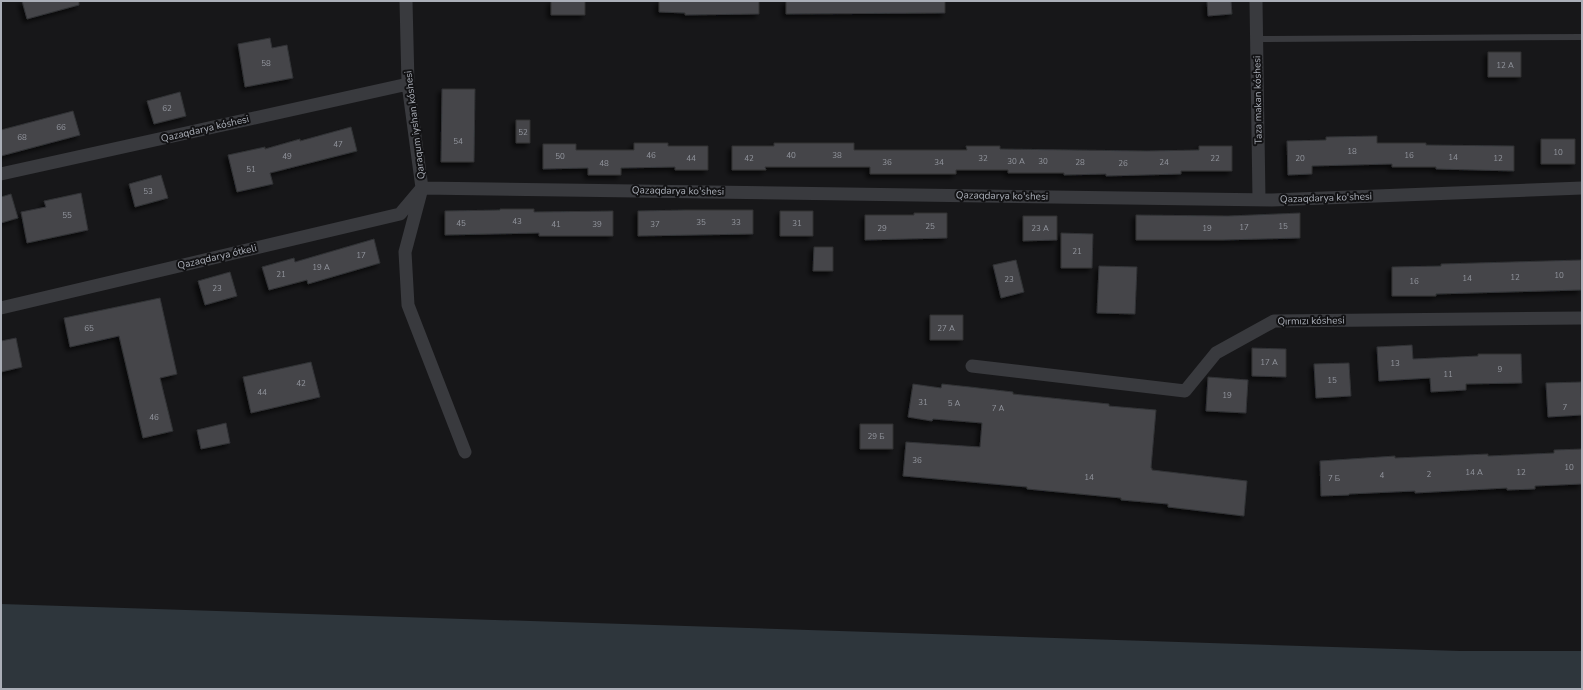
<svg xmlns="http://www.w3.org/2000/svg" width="1583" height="690" viewBox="0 0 1583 690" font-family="'Nunito Sans',sans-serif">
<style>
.water{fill:#2e363c}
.building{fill:#444549;stroke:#313235;filter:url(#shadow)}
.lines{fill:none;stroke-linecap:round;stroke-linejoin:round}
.lane{stroke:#393a3e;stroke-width:6}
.street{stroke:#393a3e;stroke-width:13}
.labels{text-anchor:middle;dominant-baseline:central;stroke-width:4;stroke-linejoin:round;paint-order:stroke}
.number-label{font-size:8px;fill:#91949c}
.street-label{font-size:10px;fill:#abafb8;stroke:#121214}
</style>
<defs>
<filter id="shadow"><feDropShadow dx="-3.5" dy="3.5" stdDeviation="2" flood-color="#0009"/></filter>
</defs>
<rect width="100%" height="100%" fill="#171719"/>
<path class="water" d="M1 604 1460 651H1582V689H1Z"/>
<path class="building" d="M22 1H79V5L27 19Z
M551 1H585V15H551Z
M659 1H759V14L685 15V13L659 12Z
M786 1H945V13L786 14Z
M1207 1H1231L1232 14 1208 16Z
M270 38 272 48 287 45 293 78 245 87 238 44Z
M1488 52H1521V77H1488Z
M442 89H475L474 162H441Z
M180 92 186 116 154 124 147 101Z
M73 111 80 135 1 156V130Z
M516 120H530V143H516Z
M351 127 357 151 270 173 273 184 237 192 228 155 265 147V149L300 139V141Z
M1377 136V143H1426V145L1514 146V171L1436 169V167H1392V164L1312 166V174L1288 175 1287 141 1326 140V137Z
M1541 139H1575V164H1541Z
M634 143H668V146H708V170H675V167L621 168V175H588V168L543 169V144H576V150H634Z
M774 143H854V150H967L966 146H1000V149L1147 151 1199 150V146H1232V171H1181V174L1106 176V174L1064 175V173H1008V170H956V174H870V167H765L766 170H732V146H774Z
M161 175 168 198 135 207 129 184Z
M81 193 88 230 27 243 21 212 46 207 44 201Z
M11 194 18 218 1 223V197Z
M500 209H534V212L613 211V236H539V233L445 235V211L500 210Z
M685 210H753V234L638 236V211Z
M780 211H813V236H780Z
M914 213H947V238L865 240V215H914Z
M1300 213V238L1223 240H1136V215L1228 216Z
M1023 216H1057V240L1023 241Z
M1061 233 1093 234 1092 268H1061Z
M374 239 380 263 308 284 307 280 269 290 262 267 294 258 295 262Z
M814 247H833V271H813Z
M1016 260 1024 292 1001 298 993 265Z
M1581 260V290L1436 294V296H1392V267L1441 266V264Z
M1099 266 1137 267 1135 314 1097 313Z
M230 272 237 296 205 305 198 281Z
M160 298 177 374 160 378 173 431 143 438 119 336 70 347 64 318Z
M930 315H963V340H930Z
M16 338 22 367 1 372V341Z
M1412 345 1413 359 1478 356V354H1521L1522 383 1466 384V390L1431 392 1430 378 1379 381 1377 347Z
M1252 348 1286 349V377L1252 376Z
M311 362 320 397 251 413 243 377Z
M1349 363 1351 396 1316 398 1314 364Z
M1208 377 1248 380 1246 413 1206 411Z
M1581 382 1582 415 1548 417 1546 383Z
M913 384 941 388 942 384 970 387 1013 392V394L1109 404V406L1156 410 1151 468H1152V470L1247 481 1244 516 1168 507V504L1121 500V498L1027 489V487L903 476 906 442 980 447 982 423 933 419 932 421 908 417Z
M226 423 230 443 201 449 197 430Z
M860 424H893V449H860Z
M1582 449V484L1535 486V489L1507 490V488L1415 493V491L1349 494V495L1321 496 1320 461 1395 456V458L1488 454V456L1554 453V450Z"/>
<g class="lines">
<path class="lane" d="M1257 39 1582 37"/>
<path class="street" d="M406 1 408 84 422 188 405 252 408 305 465 452
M1256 1 1259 199
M1 174 408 84
M1 308 400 214 422 188 1272 200 1582 188
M972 366 1185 391 1216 353 1274 321 1582 318"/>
</g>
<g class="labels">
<g class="number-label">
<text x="266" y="63">58</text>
<text x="1505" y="65">12 А</text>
<text x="167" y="108">62</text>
<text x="61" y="127">66</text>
<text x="523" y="132">52</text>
<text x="22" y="137">68</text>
<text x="458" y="141">54</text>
<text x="338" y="144">47</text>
<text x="1352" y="151">18</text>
<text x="1558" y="152">10</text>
<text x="651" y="155">46</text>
<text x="791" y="155">40</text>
<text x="837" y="155">38</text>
<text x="1409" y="155">16</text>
<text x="287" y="156">49</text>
<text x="560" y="156">50</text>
<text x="1453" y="157">14</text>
<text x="691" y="158">44</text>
<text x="749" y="158">42</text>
<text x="983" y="158">32</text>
<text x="1215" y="158">22</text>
<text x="1300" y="158">20</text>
<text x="1498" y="158">12</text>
<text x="1016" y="161">30 А</text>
<text x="1043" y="161">30</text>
<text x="887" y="162">36</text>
<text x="939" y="162">34</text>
<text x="1080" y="162">28</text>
<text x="1164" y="162">24</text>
<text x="604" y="163">48</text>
<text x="1123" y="163">26</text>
<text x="251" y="169">51</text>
<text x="148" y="191">53</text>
<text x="67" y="215">55</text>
<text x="517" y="221">43</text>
<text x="701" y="222">35</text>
<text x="736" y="222">33</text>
<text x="461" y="223">45</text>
<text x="797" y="223">31</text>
<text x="556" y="224">41</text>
<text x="597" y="224">39</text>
<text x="655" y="224">37</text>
<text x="930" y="226">25</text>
<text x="1283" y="226">15</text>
<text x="1244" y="227">17</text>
<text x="882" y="228">29</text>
<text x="1040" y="228">23 А</text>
<text x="1207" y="228">19</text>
<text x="1077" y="251">21</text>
<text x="361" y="255">17</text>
<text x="321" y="267">19 А</text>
<text x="281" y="274">21</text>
<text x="1559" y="275">10</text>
<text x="1515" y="277">12</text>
<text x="1467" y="278">14</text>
<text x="1009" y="279">23</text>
<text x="1414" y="281">16</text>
<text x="217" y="288">23</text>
<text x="89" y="328">65</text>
<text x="946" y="328">27 А</text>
<text x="1269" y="362">17 А</text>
<text x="1395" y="363">13</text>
<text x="1500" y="369">9</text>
<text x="1448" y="374">11</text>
<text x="1332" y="380">15</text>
<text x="301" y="383">42</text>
<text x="262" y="392">44</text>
<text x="1227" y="395">19</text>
<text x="923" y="402">31</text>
<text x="954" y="403">5 А</text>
<text x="1565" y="407">7</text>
<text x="998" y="408">7 А</text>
<text x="154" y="417">46</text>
<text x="876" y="436">29 Б</text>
<text x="917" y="460">36</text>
<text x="1569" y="467">10</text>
<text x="1474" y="472">14 А</text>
<text x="1521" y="472">12</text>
<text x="1429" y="474">2</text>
<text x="1382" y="475">4</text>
<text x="1089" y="477">14</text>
<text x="1334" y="478">7 Б</text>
</g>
<g class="street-label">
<text transform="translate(1258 100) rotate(-91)">Taza makan kóshesi</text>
<text transform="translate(415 125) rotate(-97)">Qaraqum iyshan kóshesi</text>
<text transform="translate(205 129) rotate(-13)">Qazaqdarya kóshesi</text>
<text transform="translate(678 191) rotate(1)">Qazaqdarya ko'shesi</text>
<text transform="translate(1002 196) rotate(1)">Qazaqdarya ko'shesi</text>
<text transform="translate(1326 198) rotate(-2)">Qazaqdarya ko'shesi</text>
<text transform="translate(217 257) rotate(-13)">Qazaqdarya ótkeli</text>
<text transform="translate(1311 321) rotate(-1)">Qırmızı kóshesi</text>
</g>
</g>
<rect width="1583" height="690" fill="none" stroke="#abafb8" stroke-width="4"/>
</svg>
